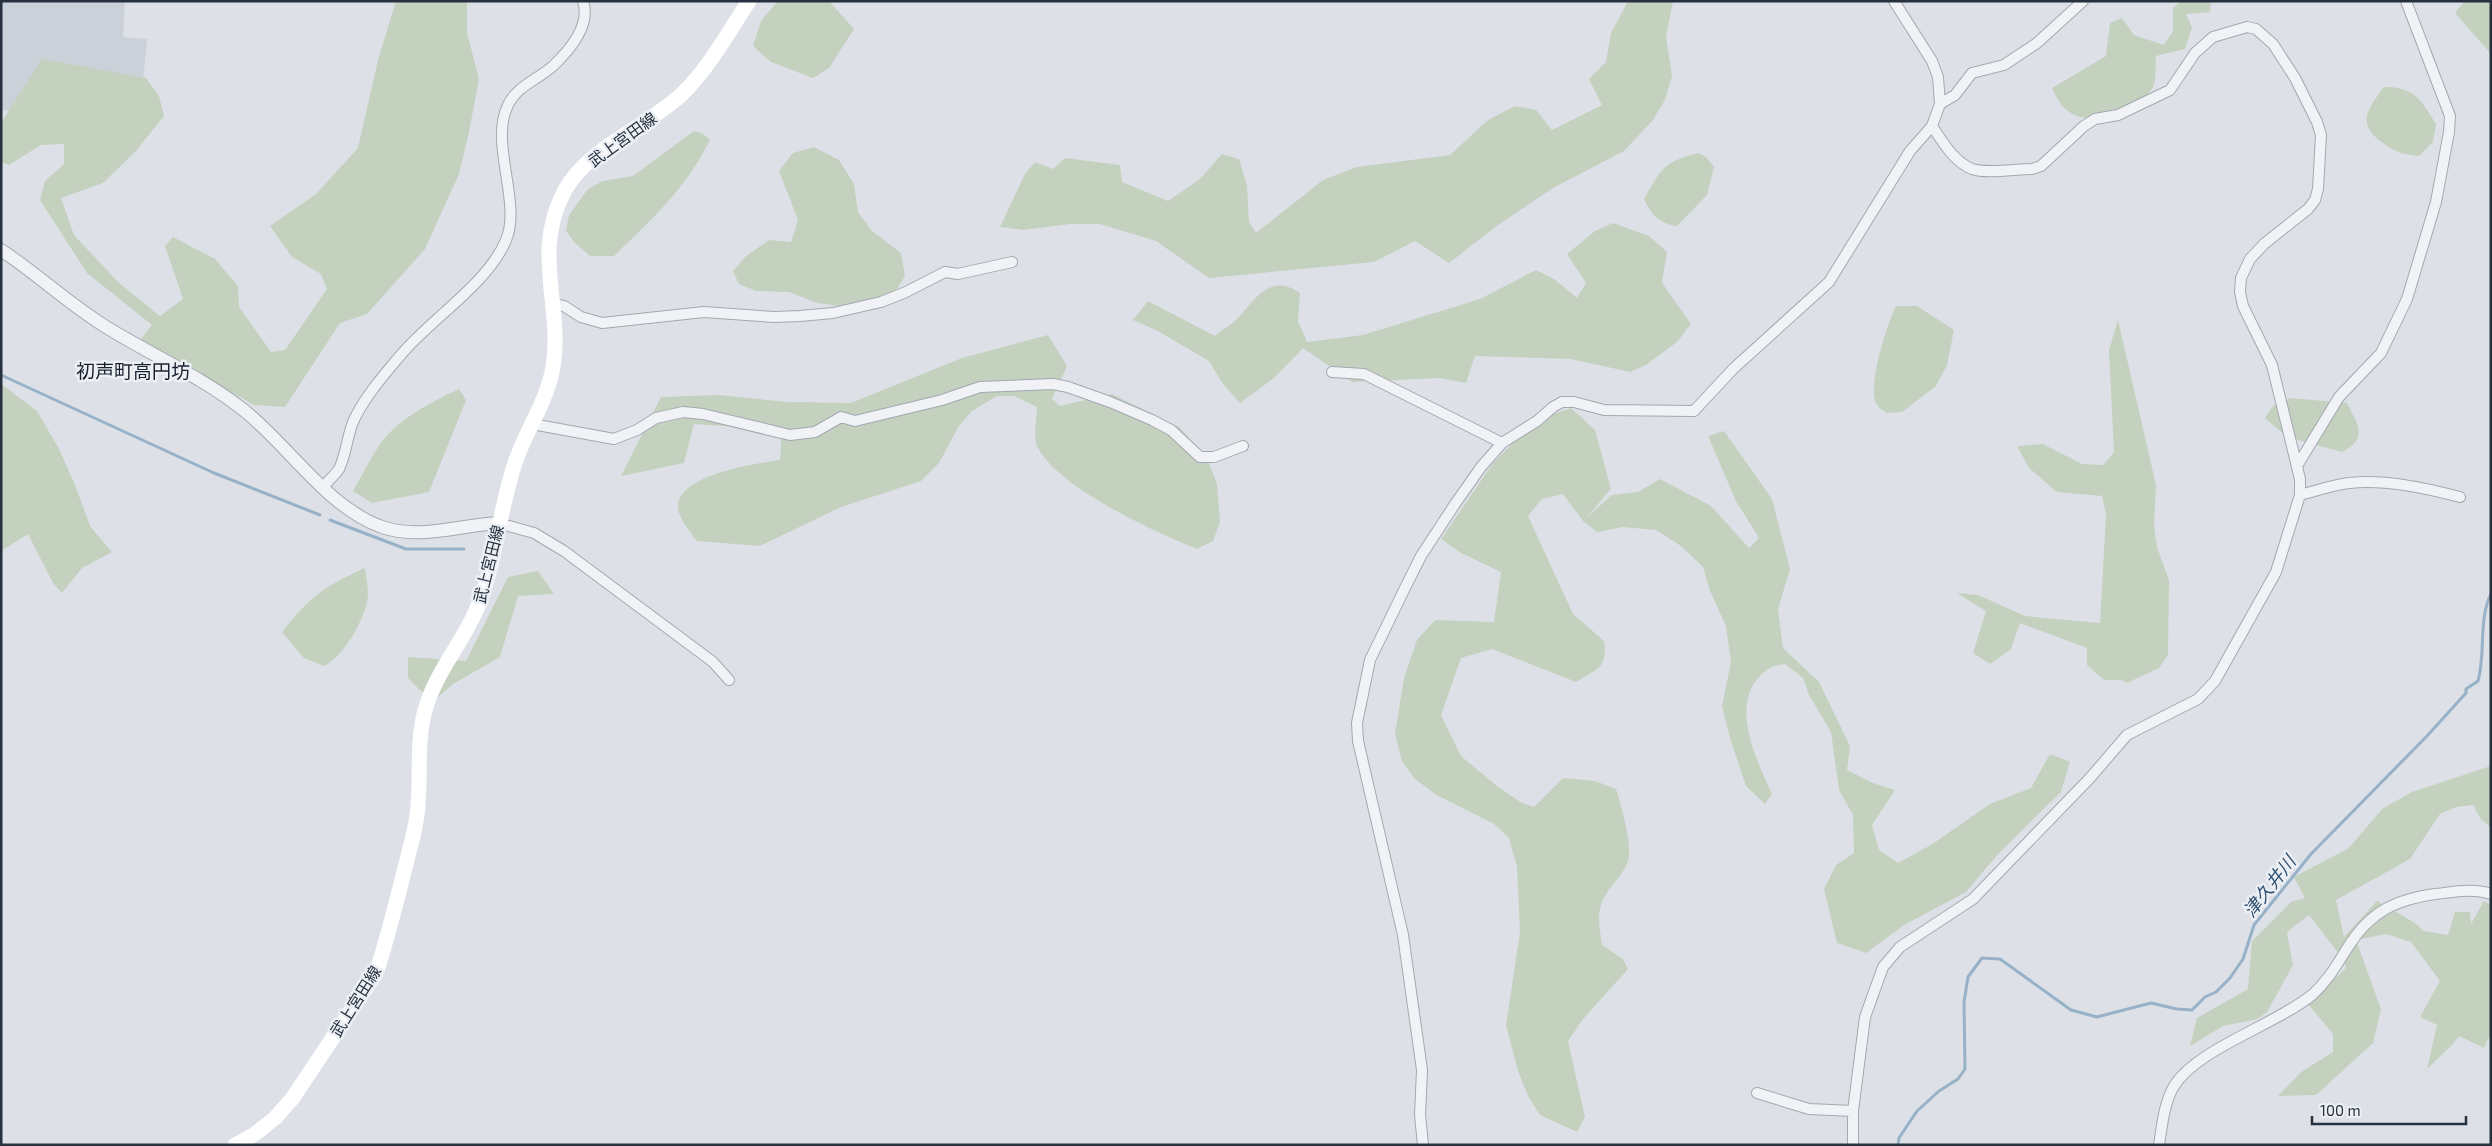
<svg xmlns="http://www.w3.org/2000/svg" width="2492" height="1146" viewBox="0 0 2492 1146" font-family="'Exo 2','Noto Sans JP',sans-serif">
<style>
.built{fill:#cbd1d9}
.green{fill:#c4d1be}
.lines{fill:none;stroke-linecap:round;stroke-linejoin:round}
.stream{stroke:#97b1c8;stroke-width:3}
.minor-casing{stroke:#a2a8b1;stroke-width:12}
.tertiary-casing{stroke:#a2a8b1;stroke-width:14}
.minor{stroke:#f0f2f6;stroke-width:10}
.tertiary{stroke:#f0f2f6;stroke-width:12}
.secondary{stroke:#fff;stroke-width:15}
.labels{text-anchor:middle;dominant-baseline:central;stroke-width:5;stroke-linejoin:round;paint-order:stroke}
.street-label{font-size:16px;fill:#26303e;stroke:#ecf0f5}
.water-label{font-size:18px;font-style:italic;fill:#305072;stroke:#ecf0f5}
.quarter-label{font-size:19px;fill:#19212f;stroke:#ecf0f5}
</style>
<rect width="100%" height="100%" fill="#dde1e7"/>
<path class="built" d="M1 1H125L123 37 147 39 143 82 22 114 1 109Z"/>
<path class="green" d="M396 1H467V33L479 79 469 132 459 174 425 249 367 314 340 323 285 407 254 405 140 340 152 325 87 273 40 200 45 181 64 164V144L41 145 9 165 1 162V123L42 59 146 78 159 96 164 116 135 152 103 183 61 198 74 235 119 283 160 316 183 299 165 246 173 237 215 259 238 286 239 307 271 352 285 350 327 289 321 274 292 257 270 226 316 194 358 148 378 60Z
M778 1H829L854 29 829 68 813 78 771 62 753 46 761 21Z
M1628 1H1673L1666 37 1672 76 1665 100 1653 120 1624 151 1553 188 1498 225 1449 263 1415 241 1374 262 1209 278 1156 241 1100 224H1071L1023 230 1000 227 1025 174 1035 162 1053 169 1065 158 1120 165 1122 182 1168 201 1200 179 1222 154 1239 159 1247 185 1249 222 1256 233 1323 180 1357 167 1450 155 1488 120 1515 106 1536 110 1552 130 1602 105 1589 79 1606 62 1611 33Z
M2181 1H2211L2210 12 2186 14 2192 27 2185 49 2156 56C2155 65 2157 79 2153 87 2142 108 2099 124 2077 116 2064 112 2057 99 2052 88L2106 56 2110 23 2122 18 2134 35 2164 45 2173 31V8Z
M2465 1H2491V54L2455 13Z
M2384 87C2415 87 2421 100 2436 124L2433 142 2419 156C2401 154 2397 153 2383 143 2355 123 2368 109 2384 87Z
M694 131 702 133 710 140C684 191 654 217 614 256H590L575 243 566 231 569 215 588 189 603 181 633 176Z
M814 147 839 160 854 184 858 212 872 231 901 253 905 276 892 297 869 310 817 303 789 292 756 291 739 284 733 271 745 257 769 240 791 242 798 220 779 171 793 153Z
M1698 153 1706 157 1714 167 1707 195 1677 226C1660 224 1651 215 1644 199 1662 168 1663 162 1698 153Z
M1613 223 1649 236 1667 252 1662 283 1691 324 1677 342 1646 365 1630 372 1571 359 1475 356 1466 383 1439 378 1352 382 1303 348 1274 378 1240 403 1223 384 1209 361 1156 330 1133 320 1148 301 1215 336C1221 330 1228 327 1234 322 1254 303 1268 271 1300 293L1298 321 1307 342 1363 335 1480 299 1536 270 1554 279 1577 298 1586 283 1567 254 1595 231Z
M1896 306H1917L1954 330 1947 365 1936 386 1902 412 1886 413C1884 411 1879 408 1877 405 1866 389 1887 324 1896 306Z
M2118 320 2156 485 2154 526 2157 547 2169 580 2168 655 2159 668 2127 683 2122 680H2104L2087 665V648L2020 623 2011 649 1990 664 1973 653 1986 611 1957 593 1978 595 2025 616 2100 623 2106 514 2102 496 2057 492 2029 468 2017 446 2043 444 2082 464 2103 465 2114 452 2109 350Z
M1048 335 1067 366 1052 399 1060 406 1112 394 1179 427 1207 458 1217 484 1220 522 1213 541 1197 549C1155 532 1056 487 1037 446 1033 436 1037 418 1037 407L1014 396H997L972 411 959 426 939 463 921 481 841 507 760 546 697 541C691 533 678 517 678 508 677 474 756 464 780 460L782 430 694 424 684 463 621 476 661 397 718 395 788 402 851 403 962 358Z
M1 384 37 411 59 449 75 485 90 526 112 552 82 568 62 593 53 583 28 534 1 551Z
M459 389 466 400 429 492 372 503 353 491C361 477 369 461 378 447 397 419 430 403 459 389Z
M2290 398 2347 403C2358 425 2369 438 2342 452L2287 437 2265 418 2273 406Z
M1571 408 1595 430 1611 489 1587 517 1612 495 1638 492 1660 479 1711 506 1749 548 1759 538 1736 501 1708 436 1724 431 1772 499 1790 569 1778 609 1783 648 1819 682 1850 746 1847 770 1873 783 1895 790 1872 825 1879 850 1898 863 1931 845 1990 804 2031 788 2050 754 2070 762 2061 792 1998 854 1966 892 1904 925 1866 953 1837 943 1824 889 1836 865 1854 853 1853 815 1839 790 1831 732 1809 695 1803 678 1785 664C1779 665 1771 666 1767 670 1726 699 1756 759 1772 794L1765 804 1746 786 1730 738 1722 706 1731 662 1726 626 1710 591 1703 567 1681 546 1656 530 1623 527 1597 532 1583 521 1563 494 1542 499 1528 516 1573 614 1604 641C1608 669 1597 668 1576 682L1492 649 1461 658 1441 715 1461 756 1498 787 1522 803 1534 807 1563 778 1595 781 1616 789C1621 804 1633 847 1628 861 1623 876 1609 886 1603 900 1596 913 1600 931 1602 945L1623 959 1628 969 1583 1019 1568 1041 1585 1117 1577 1132 1540 1115 1528 1096 1518 1071 1506 1025 1520 932 1517 867 1509 838 1494 824 1435 794 1415 779 1402 761 1395 734 1404 678 1417 640 1435 620 1494 622 1501 572 1461 553 1441 539 1493 463 1535 420Z
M365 568C366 576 368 586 368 595 367 616 343 658 324 666L304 658 282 632C311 596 323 587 365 568Z
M538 571 554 594 518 596 500 657 453 684 438 697 425 695 408 678V657L466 661 508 577Z
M2491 766V828L2480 818 2473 805 2456 807 2440 814 2410 859 2336 900 2344 937 2377 901 2415 923 2424 931 2448 935 2455 912H2470L2471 924 2484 901 2491 905V1033L2484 1048 2459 1036 2453 1044 2427 1069 2437 1025 2420 1017 2440 981 2411 942 2386 934 2356 940 2381 1009 2373 1043 2316 1095 2278 1096 2301 1072 2333 1052V1034L2308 1004 2346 968 2343 959 2309 915 2287 932 2293 965 2267 1012 2257 1019 2223 1026 2190 1046 2197 1018 2248 989 2252 941 2291 902 2305 898 2294 877 2349 848 2382 809 2412 792Z"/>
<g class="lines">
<path class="stream" d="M1 375 214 473 320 515
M330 520 406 549H464
M1898 1145 1899 1138 1917 1111 1939 1091 1958 1079 1965 1069 1964 1002 1968 977 1982 958 2000 959 2071 1010 2097 1017 2151 1003 2177 1009 2192 1010 2205 997 2216 992 2230 978 2243 959 2254 925 2311 854 2427 736 2466 693V689L2478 681C2486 653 2478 620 2491 594"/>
<defs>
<path id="minor" d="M1940 104 1955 95 1972 73 2004 65 2037 43 2083 1
M552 304 564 306 581 317 602 323 704 312 774 317 800 316 833 313 881 302 906 292 945 272 958 274 1012 262
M1332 372 1364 374 1502 443
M532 424 614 439 637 430 656 418 683 412 703 414 790 435 815 432 841 417 855 421 942 400 980 387 1053 384 1068 387 1110 402 1152 420 1171 430 1200 457H1214L1243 446
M2297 466 2339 397 2381 353 2407 299 2436 202 2449 132 2450 116 2406 1
M324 486C328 481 335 475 339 469 346 455 347 437 353 422 363 399 383 376 399 357 430 319 488 284 506 240 522 203 489 143 508 105 517 86 537 80 553 66 570 50 591 25 583 1
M2300 495C2316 491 2332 485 2349 483 2385 479 2425 488 2460 497
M498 523 534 533 564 551 713 662 729 680
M1757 1093 1809 1109 1853 1111
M1423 1145 1420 1115 1422 1070 1403 935 1358 741 1357 723 1370 660 1404 590 1421 556 1455 504 1481 467 1502 443 1537 421 1553 407 1562 402H1574L1604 410 1694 411 1733 369 1829 282 1910 151 1932 126 1940 104 1938 77 1932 61 1894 1
M1853 1145V1111L1865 1017 1883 967 1900 947 1973 899 2090 778 2127 735 2198 699 2215 681 2276 572 2300 495V479L2272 365 2243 306 2240 292 2241 278 2250 259 2264 244 2308 209 2315 200 2318 189 2321 135 2317 122 2295 78 2273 44 2256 29 2247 27 2213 37 2195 53 2170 90 2118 115 2095 119 2084 126 2041 166 2032 169C2016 169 1986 174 1972 169 1954 162 1942 141 1932 126
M2159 1145C2162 1126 2164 1103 2174 1086 2197 1049 2275 1025 2312 995 2328 981 2337 964 2348 947 2370 912 2394 900 2435 894 2454 892 2472 888 2491 894"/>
<path id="tertiary" d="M1 250C39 275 72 307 111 330 154 356 201 377 241 408 287 443 327 508 382 527 420 540 460 525 498 523"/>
</defs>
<use href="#minor" class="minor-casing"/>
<use href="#tertiary" class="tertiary-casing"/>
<use href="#minor" class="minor"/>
<use href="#tertiary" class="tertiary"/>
<path class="secondary" d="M235 1145 255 1134 275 1118 292 1099 376 973C386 944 393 914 401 884 406 861 414 838 417 815 422 779 415 743 426 707 437 670 464 641 478 606 496 562 499 510 515 463 525 432 545 405 552 372 565 309 530 254 565 190 590 146 646 128 682 94 709 68 728 33 749 1"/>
</g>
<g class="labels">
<g class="street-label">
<text transform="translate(622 139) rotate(-36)">武上宮田線</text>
<text transform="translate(488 564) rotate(-76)">武上宮田線</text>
<text transform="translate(355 1001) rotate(-58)">武上宮田線</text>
</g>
<g class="water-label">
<text transform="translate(2269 886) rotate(-52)">津久井川</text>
</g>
<g class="quarter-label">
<text x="133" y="370">初声町高円坊</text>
</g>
</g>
<rect width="2492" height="1146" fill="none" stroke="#26303e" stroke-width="5"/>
<path d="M2312 1116v8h154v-8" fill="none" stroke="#26303e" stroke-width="2.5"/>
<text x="2320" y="1116" font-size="15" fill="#26303e" stroke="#ecf0f5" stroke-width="4" paint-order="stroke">100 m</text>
</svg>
